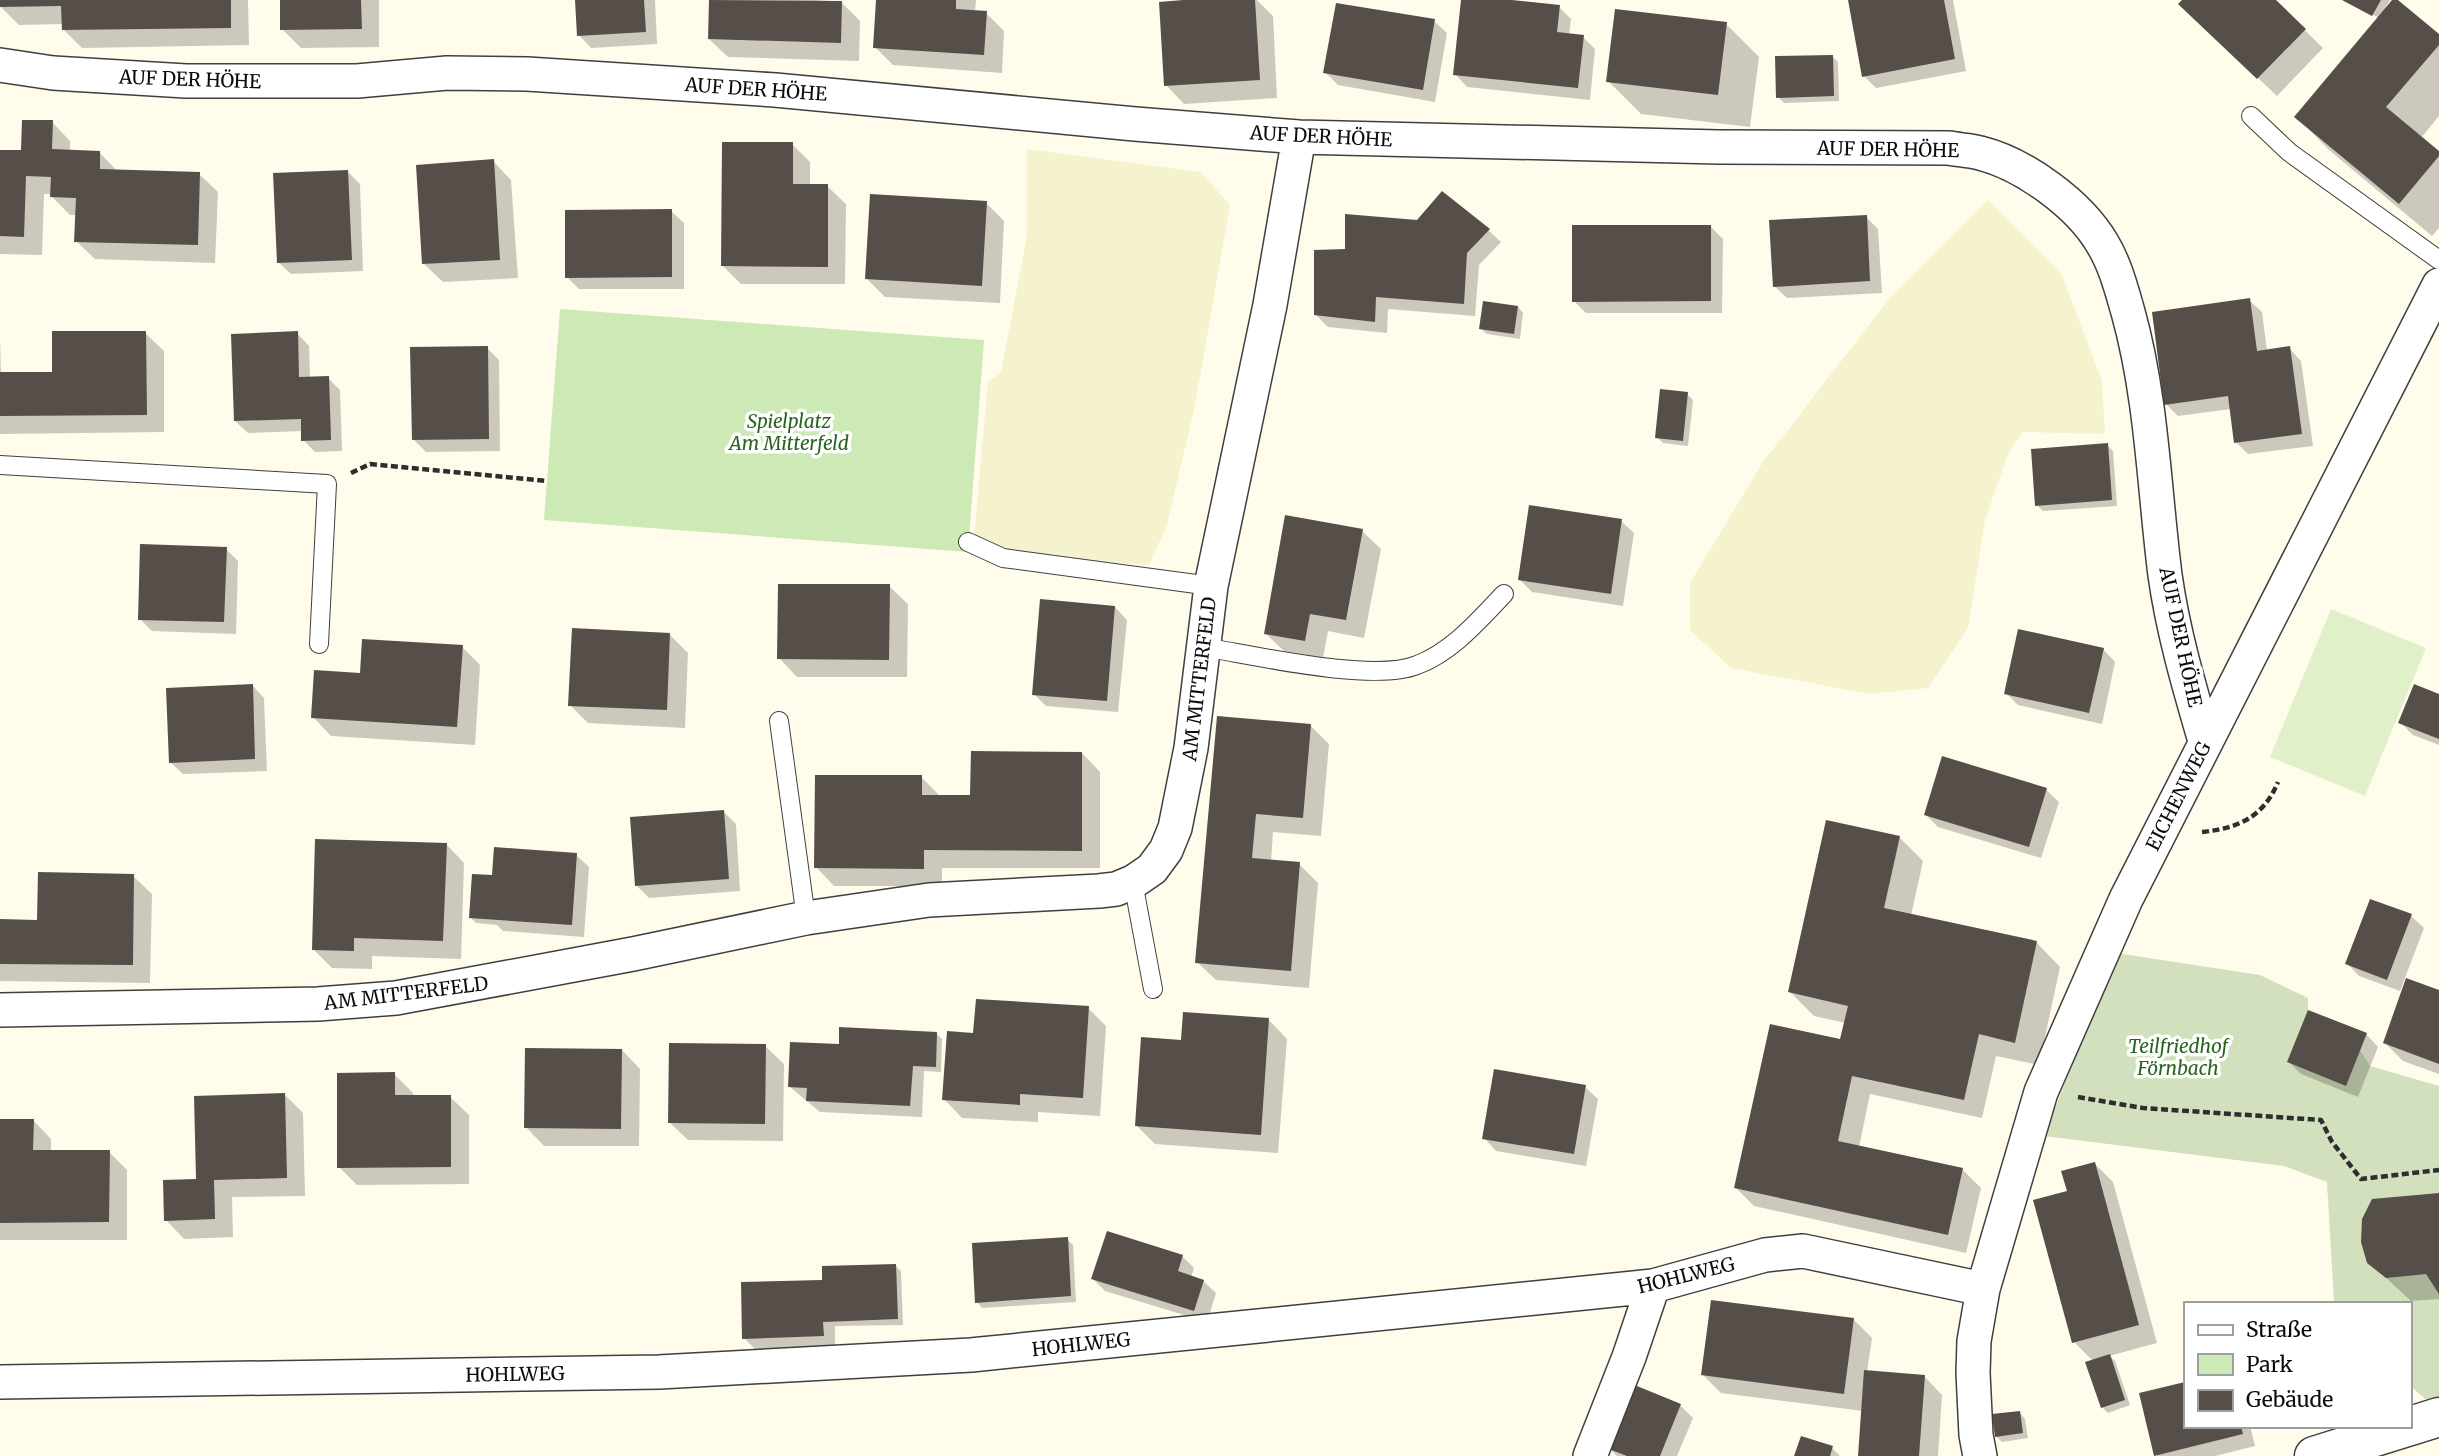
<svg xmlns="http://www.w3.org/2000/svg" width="2439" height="1456" viewBox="0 0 2439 1456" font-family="Merriweather,serif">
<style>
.farmland{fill:#f4f3cd}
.green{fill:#cde9b6}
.cemetery{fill:#d3e0be}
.pitch{fill:#e0f0c8}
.shadow{fill:#0003}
.building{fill:#554e49}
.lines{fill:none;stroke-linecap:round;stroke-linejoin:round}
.service-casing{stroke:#3f3f3f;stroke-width:20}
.minor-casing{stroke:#3f3f3f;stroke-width:36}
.tertiary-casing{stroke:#3f3f3f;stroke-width:41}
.path{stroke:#2e2e2e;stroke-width:4.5;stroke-dasharray:7 3.5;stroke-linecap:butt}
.service{stroke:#fff;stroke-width:18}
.minor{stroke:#fff;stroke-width:33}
.tertiary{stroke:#fff;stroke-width:38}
.labels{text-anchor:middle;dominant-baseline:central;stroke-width:7;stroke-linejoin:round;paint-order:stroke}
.street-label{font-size:19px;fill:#0c0c0c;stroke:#fff}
.park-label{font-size:19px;font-style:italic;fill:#28641d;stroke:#fff}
</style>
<rect width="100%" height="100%" fill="#fffcec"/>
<path class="farmland" d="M1027 149 1201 172 1230 205 1195 405 1167 525 1149 565 1047 557 995 547 974 538 988 382 1001 373 1027 235Z
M1988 200 2061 273 2102 381 2105 434 2022 432 2008 454 1985 520 1968 628 1928 688 1869 694 1731 668 1690 630V583L1763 462 1890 298Z"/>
<path class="green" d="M560 309 984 340 968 552 544 520Z"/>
<path class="cemetery" d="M2116 953 2260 975 2308 998V1010L2367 1033 2360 1050 2370 1066 2439 1086V1399L2429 1402 2409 1385V1304H2334L2327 1182 2284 1166 2044 1136Z"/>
<path class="pitch" d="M2331 609 2426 648 2365 796 2270 757Z"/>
<path class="shadow" d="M1 0H248L249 45 82 48 64 30V24L19 25 1 7Z
M282 0H379V47L301 48 282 29Z
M577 0H655L657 44 591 48 579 35Z
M711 0H816L841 2 860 21 859 61 728 57 709 39Z
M878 0H976L975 12 986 13 1004 31 1002 73 893 65 875 47Z
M1211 0H1257L1273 16 1277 98 1184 104 1166 85Z
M1463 0H1497L1559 7 1571 19 1569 35 1583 37 1595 49 1590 100 1467 87 1455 74Z
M1849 0H1953L1966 71 1876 88 1864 76Z
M2184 0H2274L2323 48 2277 96 2199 22Z
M2344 0H2390L2385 8 2386 9 2396 0 2439 37V116L2421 138 2439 153V228L2432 236 2329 150 2297 117 2381 19Z
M1434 21 1447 33 1435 102 1338 85 1325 72Z
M1726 24 1759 57 1750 127 1641 114 1608 81Z
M1832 56 1838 62 1839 101 1784 103 1778 97Z
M52 122 70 141V152L100 153 118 172 199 174 218 192 215 263 95 259 76 241 77 215H70L52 197V194H44L42 255 0 254V151L22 152Z
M792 144 810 162V186H827L846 204 845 284H741L723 266Z
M493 161 511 180 518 278 443 282 424 264Z
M347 171 360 184 363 271 291 274 278 262Z
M986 203 1004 221 1000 303 885 297 867 279Z
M671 211 684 223V289H579L567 277Z
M1866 217 1878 229 1882 293 1787 298 1774 286Z
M1710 226 1723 239 1722 313H1586L1574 301Z
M1488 230 1501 242 1479 265 1475 316 1388 309 1387 333 1328 327 1316 315 1347 251Z
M2249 300 2262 312 2267 351 2289 348 2301 361 2313 446 2248 454 2236 442 2231 409 2178 416 2166 404Z
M1518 307 1523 313 1520 339 1487 334 1481 329Z
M145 333 164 351V432L0 434V338L1 374H54Z
M297 333 309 346 310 379 328 378 340 390 342 451 315 452 303 440V431L248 433 235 421Z
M487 348 499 360 500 451 426 452 414 440Z
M1687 394 1693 400 1688 446 1663 443 1657 437Z
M2107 445 2113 451 2117 506 2043 511 2037 505Z
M1621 521 1634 533 1623 606 1532 592 1520 580Z
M1362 531 1381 549 1364 638 1328 631 1323 658 1284 651 1265 633Z
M226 549 238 561 236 634 152 631 140 619Z
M889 586 908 604 907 677H797L779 658Z
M1115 607 1127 620 1118 712 1046 706 1034 694Z
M669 634 688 653 685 728 588 723 570 705Z
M462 647 480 665 475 745 331 736 313 717 361 675Z
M2103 649 2115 662 2102 724 2018 705 2006 693Z
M252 685 264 698 267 771 183 774 170 762Z
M2439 696V745L2413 735 2400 722Z
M1219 717 1310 725 1329 744 1321 836 1273 832 1271 862 1299 864 1318 883 1309 988 1216 980 1197 962Z
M1082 753 1100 772V868H942V886H834L816 867 921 777 939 795 972 797Z
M1943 758 2046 790 2059 802 2041 858 1938 827 1926 815Z
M723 811 736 824 740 891 649 898 637 886Z
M1899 837 1923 861 1911 916 2037 943 2060 967 2039 1065 1996 1056 1982 1118 1870 1094 1859 1147 1962 1169 1981 1188 1966 1253 1754 1206 1736 1188 1842 1042 1846 1023 1814 1016 1790 992Z
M446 844 464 863 461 959 372 956V969L332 968 313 949Z
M576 855 589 867 584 937 503 931 497 925 476 923 471 918 491 877Z
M133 876 152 894 150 983 0 981V921H39Z
M2411 916 2424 928 2400 991 2359 976 2347 963Z
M2439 992V1074L2403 1061 2385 1043Z
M1088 1008 1106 1026 1100 1116 1038 1112V1122L962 1118 944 1099 975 1035Z
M1269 1020 1287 1039 1278 1153 1155 1144 1137 1126Z
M936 1033 942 1039 941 1072 924 1071 922 1117 820 1112 790 1087 840 1046Z
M2366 1034 2378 1047 2358 1097 2301 1074 2289 1062Z
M765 1046 784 1064 783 1141 688 1140 669 1122Z
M622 1050 640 1069 639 1146H544L526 1127Z
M394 1074 413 1093V1097H450L469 1115V1184L357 1185 339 1167Z
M1585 1087 1598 1099 1586 1166 1496 1151 1484 1138Z
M285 1095 303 1113 305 1196 232 1197 233 1237 184 1239 166 1220 198 1181Z
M0 1120H33L51 1139V1152H109L127 1170V1240H0Z
M2095 1164 2113 1182 2157 1343 2109 1356 2115 1361 2130 1405 2108 1413 2102 1407 2093 1361 2074 1342 2069 1192Z
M2439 1195V1299L2411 1301 2369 1262Z
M1067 1239 1073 1245 1076 1302 982 1308 977 1302Z
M1182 1256 1194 1268 1191 1277 1203 1281 1216 1293 1207 1322 1105 1291 1093 1279Z
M895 1265 901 1271 903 1325 835 1326V1348L756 1350 744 1338 824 1282Z
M1853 1319 1872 1338 1867 1372 1924 1376 1942 1395 1938 1456H1860L1863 1411 1721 1393 1702 1374Z
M2185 1384V1426H2250L2255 1446 2215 1456H2157L2141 1395Z
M1680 1405 1693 1418 1677 1456H1617L1608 1447Z
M2020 1413 2025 1419 2028 1438 2002 1442 1996 1436Z
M1832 1448 1840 1456H1796Z"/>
<path class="building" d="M0 0H231V28L62 30 61 6 0 7Z
M280 0H361L362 29 280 30Z
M575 0H644L646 32 577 36Z
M709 0 842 1 841 43 708 39Z
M876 0H956V9L987 11 984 55 873 48Z
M1183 0H1255L1260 80 1164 86 1159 2Z
M1461 0H1512L1560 5 1557 32 1584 35 1578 88 1453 75Z
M1848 0H1944L1955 59 1862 77Z
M2182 0H2276L2306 29 2257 79 2178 4Z
M2342 0H2381L2372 16Z
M2392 0H2398L2439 34V45L2386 107 2439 151V156L2399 204 2294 117Z
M1336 3 1435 19 1423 90 1323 73Z
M1615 9 1727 22 1718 95 1606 82Z
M1833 55 1834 96 1776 98 1775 56Z
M22 120H53L52 149 100 151V169L200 172 198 245 74 242 76 198 50 197 51 177 26 176 24 237 0 236V150H21Z
M722 142H793V184H828V267L721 266Z
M494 159 500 260 422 264 416 165Z
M348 170 352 260 277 263 273 173Z
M1442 191 1490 229 1467 253 1464 304 1376 297 1375 322 1314 315V250L1345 249V214L1417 220Z
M870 194 987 201 982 286 865 279Z
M672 209V277L565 278V210Z
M1867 215 1870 281 1773 287 1769 220Z
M1572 225H1711V301L1572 302Z
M2250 298 2257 351 2290 346 2302 434 2234 443 2228 396 2164 405 2152 312Z
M1483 301 1518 306 1514 334 1479 329Z
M52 331H146L147 415 0 416V372H52Z
M298 331 299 377 329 376 331 440 301 441V419L234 421 231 334Z
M488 346 489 439 412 440 410 347Z
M1660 389 1688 392 1683 441 1655 438Z
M2108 443 2112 500 2035 506 2031 449Z
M1529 505 1622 519 1611 594 1518 580Z
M1285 515 1363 529 1346 620 1310 614 1305 641 1264 634Z
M140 544 227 547 224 622 138 620Z
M778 584H890L889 660 777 659Z
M1040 599 1115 606 1107 701 1032 695Z
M572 628 670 633 667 710 568 706Z
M2018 629 2104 648 2089 713 2004 694Z
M362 639 463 645 457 727 311 718 314 670 360 673Z
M253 684 255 759 169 763 166 688Z
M2414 684 2439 694V739L2398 723Z
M1217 716 1311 724 1303 818 1256 814 1252 858 1300 862 1291 971 1195 963Z
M971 751 1082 752V851L924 850V869L814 868 815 775H922V795H970Z
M1942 756 2047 788 2029 847 1924 815Z
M724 810 729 879 635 886 630 817Z
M1826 820 1900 836 1884 908 2037 941 2015 1043 1979 1034 1964 1100 1852 1076 1838 1141 1963 1168 1948 1235 1734 1188 1770 1024 1840 1039 1848 1006 1788 992Z
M315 839 447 843 443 941 354 938V951L312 950Z
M494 847 577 853 572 925 469 918 472 874 492 875Z
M38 872 134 874 133 965 0 964V919L37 920Z
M2370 899 2412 914 2387 980 2345 964Z
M2406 978 2439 990V1064L2383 1043Z
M976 999 1089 1006 1083 1098 1020 1094V1105L942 1100 947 1031 973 1033Z
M2308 1010 2367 1033 2346 1086 2287 1062Z
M1183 1012 1269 1018 1261 1135 1135 1126 1141 1037 1181 1040Z
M839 1027 937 1032 936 1067 913 1066 910 1106 806 1101 807 1088 788 1087 790 1042 839 1044Z
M669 1043 766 1044 765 1124 668 1123Z
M525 1048 622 1049 621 1129 524 1128Z
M1494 1069 1586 1085 1574 1154 1482 1139Z
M395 1072V1095H451V1167L337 1168V1073Z
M285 1093 287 1178 214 1180 215 1219 164 1221 163 1180 196 1179 194 1096Z
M0 1119H34L33 1150H110L109 1222 0 1223Z
M2095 1162 2139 1325 2072 1343 2033 1200 2067 1191 2061 1171Z
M2439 1193V1294L2426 1274 2386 1278 2367 1263 2361 1242 2362 1219 2372 1199Z
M1107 1231 1183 1255 1178 1271 1204 1280 1194 1311 1091 1279Z
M1068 1237 1071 1296 975 1303 972 1243Z
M896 1264 898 1319 823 1322 824 1336 742 1339 741 1282 822 1280V1266Z
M1711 1300 1854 1318 1844 1394 1701 1375Z
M2110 1354 2125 1400 2101 1408 2085 1362Z
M1864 1370 1925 1375 1919 1456H1858Z
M2185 1382V1426H2241L2243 1434 2154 1456 2139 1393Z
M1632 1384 1681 1404 1660 1456H1627L1606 1448Z
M2020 1411 2023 1433 1995 1437 1992 1414Z
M1801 1436 1833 1446 1830 1456H1794Z"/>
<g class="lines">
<defs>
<path id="service" d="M2251 116 2289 152 2439 260
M0 465 327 484 319 644
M968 542 1003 558 1211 586
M1203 647C1253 655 1373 683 1417 665 1452 652 1479 620 1504 594
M779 721 806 918
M1133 882 1153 989"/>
<path id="minor" d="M0 65 53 73 186 81H357L447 73 527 74 775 90 1135 124 1299 137 1719 147 1949 148C1959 150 1970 150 1980 153 2024 164 2079 204 2102 243 2115 264 2121 288 2128 312 2152 398 2154 488 2165 575 2173 632 2189 686 2205 741
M0 1010 318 1004 396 998 633 954 806 918 929 900 1099 891 1116 889 1133 882 1152 869 1166 850 1175 828 1191 748 1211 586 1270 305 1299 137
M0 1382 659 1372 971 1355 1653 1286 1765 1255 1803 1251 1983 1289
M1590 1456 1629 1357 1653 1286
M1980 1456 1976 1435 1973 1373 1974 1341 1983 1289 2041 1092 2126 899 2439 285"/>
<path id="tertiary" d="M2314 1456 2439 1417"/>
</defs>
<use href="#service" class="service-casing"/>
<use href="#minor" class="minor-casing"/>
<use href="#tertiary" class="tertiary-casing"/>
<path class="path" d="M351 473 370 464 547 481
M2202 832C2238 828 2263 818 2278 782
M2078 1097 2143 1108 2321 1120 2332 1142 2361 1179 2439 1170"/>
<use href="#service" class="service"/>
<use href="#minor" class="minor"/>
<use href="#tertiary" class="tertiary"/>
</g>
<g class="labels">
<g class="street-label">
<text transform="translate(190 79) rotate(2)">AUF DER HÖHE</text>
<text transform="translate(756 89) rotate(4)">AUF DER HÖHE</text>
<text transform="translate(1321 136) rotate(3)">AUF DER HÖHE</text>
<text transform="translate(1888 149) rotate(1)">AUF DER HÖHE</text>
<text transform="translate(2181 637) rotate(78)">AUF DER HÖHE</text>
<text transform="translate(1199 679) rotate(-83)">AM MITTERFELD</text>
<text transform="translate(2178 796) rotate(-63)">EICHENWEG</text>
<text transform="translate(406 993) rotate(-7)">AM MITTERFELD</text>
<text transform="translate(1686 1275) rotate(-14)">HOHLWEG</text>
<text transform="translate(1081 1344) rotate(-6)">HOHLWEG</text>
<text transform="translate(515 1374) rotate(-1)">HOHLWEG</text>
</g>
<g class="park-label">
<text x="789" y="421">Spielplatz<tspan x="789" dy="22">Am Mitterfeld</tspan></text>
<text x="2178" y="1046">Teilfriedhof<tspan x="2178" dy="22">Förnbach</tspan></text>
</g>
</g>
<rect x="2184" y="1302" width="228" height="126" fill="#ffffff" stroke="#9e9e9e" stroke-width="2"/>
<rect x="2198" y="1325" width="35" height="10" fill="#ffffff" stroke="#9e9e9e" stroke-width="2"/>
<text x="2246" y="1337" font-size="21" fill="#0c0c0c">Straße</text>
<rect x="2198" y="1354" width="35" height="21" fill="#cde9b6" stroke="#9e9e9e" stroke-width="2"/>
<text x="2246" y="1372" font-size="21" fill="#0c0c0c">Park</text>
<rect x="2198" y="1390" width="35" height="21" fill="#554e49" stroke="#9e9e9e" stroke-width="2"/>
<text x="2246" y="1407" font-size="21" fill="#0c0c0c">Gebäude</text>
</svg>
